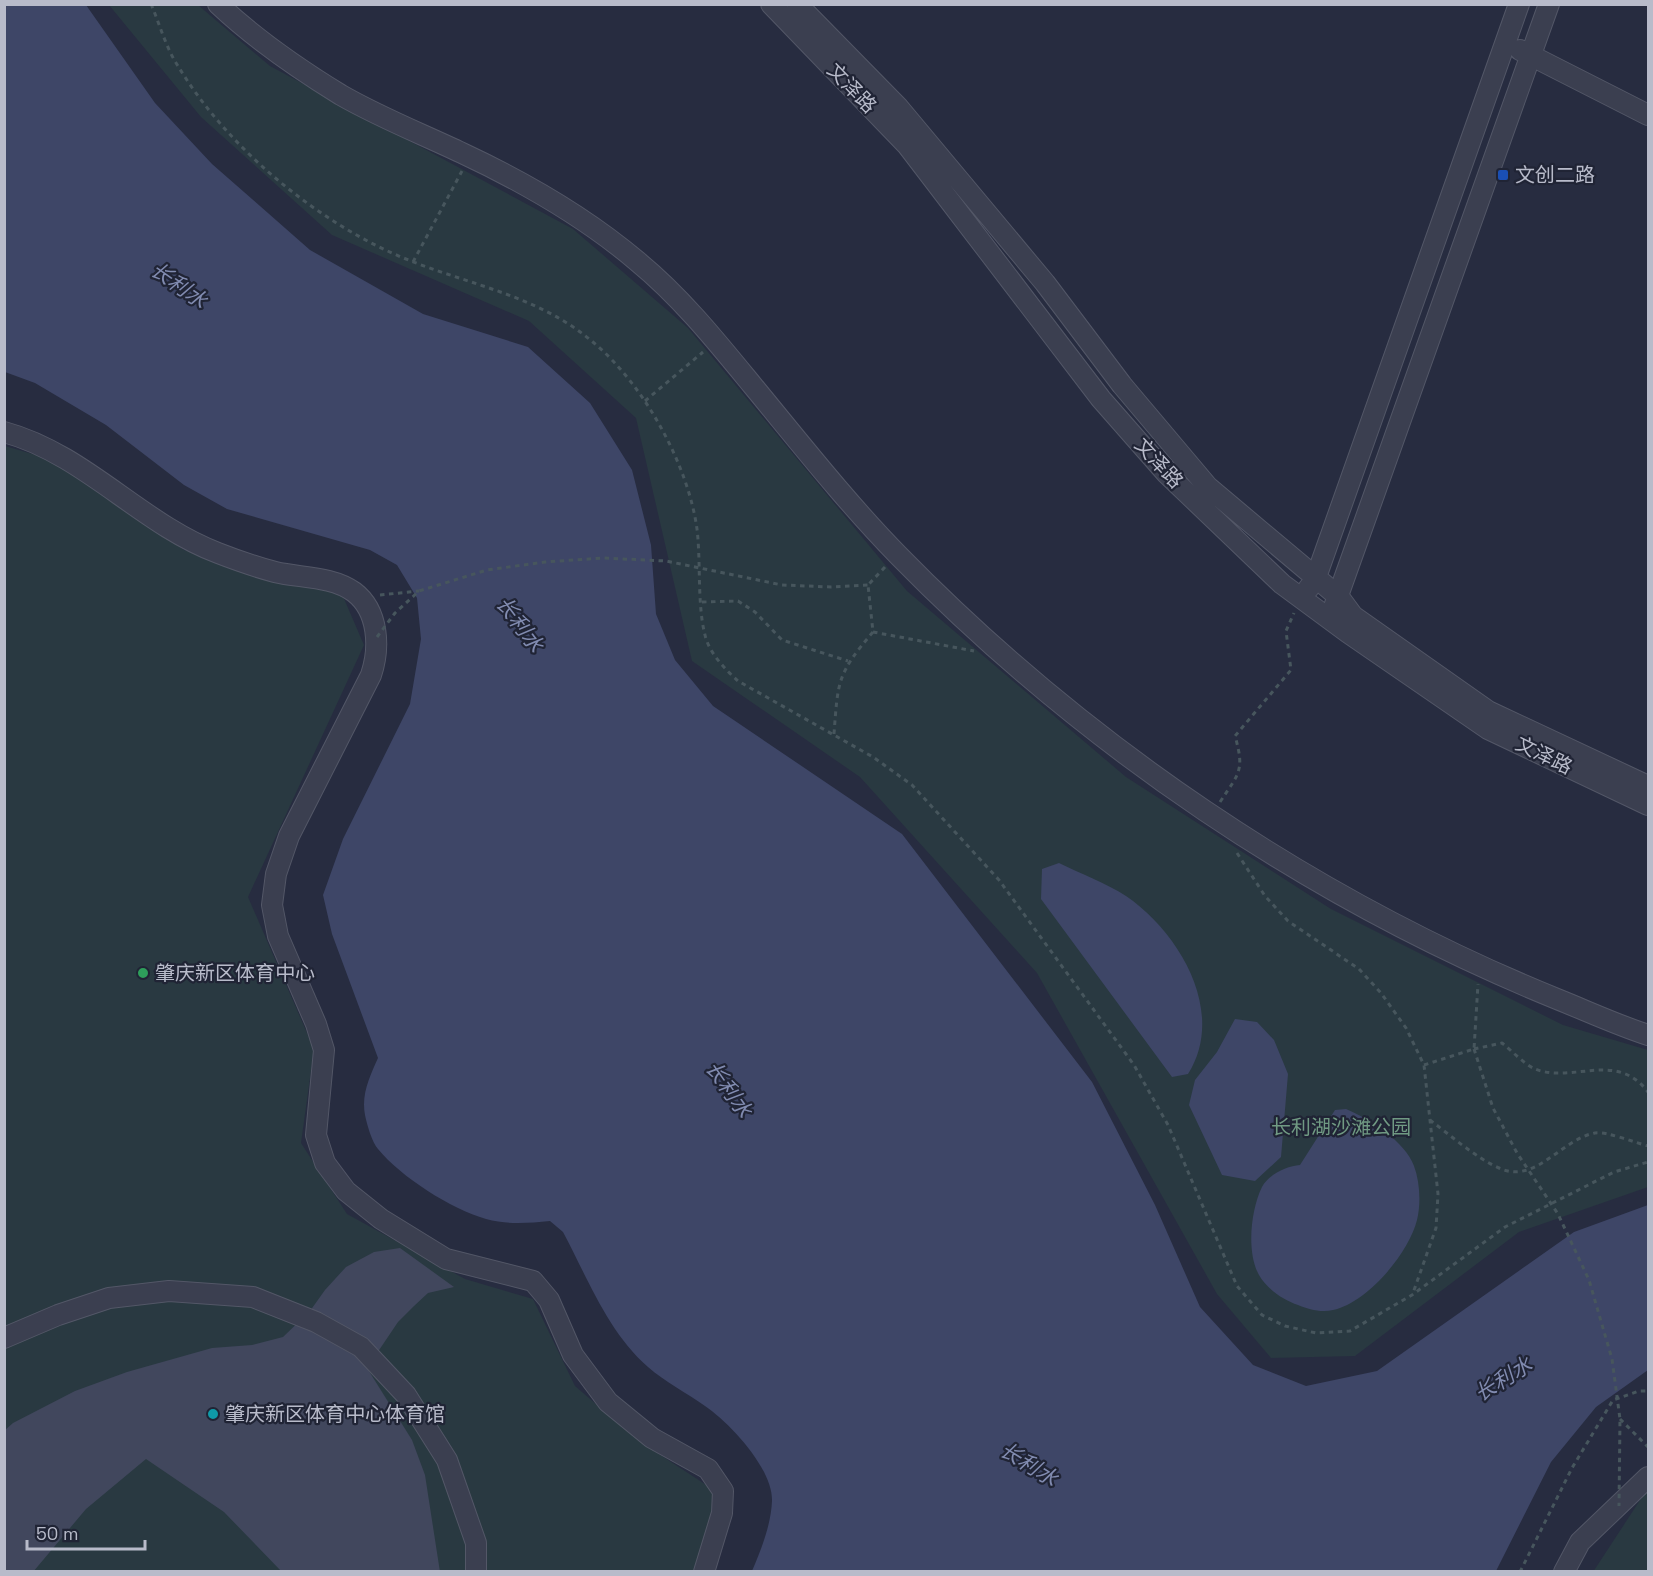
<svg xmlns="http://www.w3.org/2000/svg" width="1653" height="1576" viewBox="0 0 1653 1576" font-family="'Space Grotesk','Noto Sans SC',sans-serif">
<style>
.green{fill:#293941}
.water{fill:#3e4667}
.building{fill:#41475d}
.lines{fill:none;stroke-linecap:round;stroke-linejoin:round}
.minor-casing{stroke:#535767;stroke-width:22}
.path{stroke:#47565d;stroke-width:3;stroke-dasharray:4.5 4.5;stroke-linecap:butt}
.minor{stroke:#3b3f50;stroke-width:20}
.path-bridge{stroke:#47565d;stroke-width:3;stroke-dasharray:4.5 4.5;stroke-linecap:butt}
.transit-dot{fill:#1a4fb4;stroke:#202435;stroke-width:2}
.leisure-dot{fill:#2e9e5b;stroke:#202435;stroke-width:2}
.culture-dot{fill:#0f9aa8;stroke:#202435;stroke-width:2}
.labels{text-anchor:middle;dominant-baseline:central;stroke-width:4.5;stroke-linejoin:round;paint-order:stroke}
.street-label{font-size:20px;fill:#b8bbca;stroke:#202435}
.poi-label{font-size:20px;fill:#b8bbca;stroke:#202435;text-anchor:start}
.park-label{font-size:20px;fill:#709a83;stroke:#202435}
.water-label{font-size:21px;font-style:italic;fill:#818bb0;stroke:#202435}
</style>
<rect width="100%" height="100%" fill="#272c40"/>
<path class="green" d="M109 5H198L270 66 573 229 688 328 907 591 1126 777 1331 909 1563 1025 1648 1050V1187L1519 1232 1355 1356 1271 1358 1217 1294 1037 973 860 777 692 661 636 418 529 321 332 235 201 117Z
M5 446 53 460 184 550 342 594 364 645 248 897 314 1049 301 1143 347 1214 465 1279 533 1299 575 1386 639 1441 717 1492 695 1571H5Z
M1648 1489V1571L1593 1572 1646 1491Z"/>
<path class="water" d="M4 5H86L155 103 212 164 310 250 423 314 528 347 590 403 632 470 651 545 656 614 675 660 713 706 902 834 1092 1082 1155 1205 1200 1307 1253 1365 1306 1386 1377 1371 1574 1232 1648 1205V1370L1596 1407 1551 1462 1496 1571H752C761 1550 771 1525 772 1501 773 1469 730 1423 705 1406 687 1393 665 1382 648 1367 608 1332 588 1279 563 1232L550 1221C528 1223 508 1225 486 1219 451 1209 401 1177 378 1149 372 1142 367 1125 365 1115 361 1094 370 1076 378 1058L332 934 323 895 343 839 410 704 421 639 417 598 397 565 370 550 227 509 184 485 106 425 35 383 5 372Z
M1059 863C1081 874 1106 883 1126 896 1179 932 1227 1012 1188 1074L1172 1077 1041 899 1042 869Z
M1235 1019 1257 1022 1274 1040 1288 1074 1281 1157 1255 1181 1222 1175 1189 1105 1195 1080 1217 1052Z
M1346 1109C1369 1119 1405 1141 1414 1166 1420 1182 1421 1204 1417 1220 1409 1253 1367 1303 1333 1310 1321 1313 1308 1309 1298 1305 1283 1300 1267 1289 1259 1275 1246 1252 1251 1209 1262 1187 1269 1174 1287 1166 1300 1165L1335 1110Z"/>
<path class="building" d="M400 1248 454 1287 428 1293 414 1306 398 1322 367 1368 412 1440 425 1475 440 1572H282L224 1512 146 1459 86 1509 33 1572H4V1431L13 1423 75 1391 127 1372 212 1348 252 1345 283 1337 310 1311 325 1290 346 1267 374 1252Z"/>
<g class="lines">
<defs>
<path id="minor" d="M218 4C255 39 297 68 341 95 379 117 422 134 462 153 524 182 585 217 637 261 681 297 717 342 753 386 800 443 847 503 899 556 1084 745 1311 899 1557 999 1587 1011 1617 1025 1648 1035
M771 4 907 145 1101 399 1166 473 1282 584 1347 632 1488 729 1648 805
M797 4 898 107 1045 283 1122 385 1208 487 1339 597 1353 616 1488 711 1648 786
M1520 50 1648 115
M4 432C85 454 141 524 218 553 236 560 256 567 275 572 300 578 332 576 354 592 379 611 380 648 371 675L289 836 276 874 272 905 278 936 316 1024 324 1050 316 1135 325 1163 346 1191 381 1219 446 1259 533 1281 549 1300 573 1355 608 1402 652 1438 708 1469 723 1491 722 1513 704 1572
M1308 589 1315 580 1519 4
M1334 607 1549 4
M4 1338 58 1315 109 1298 169 1291 253 1297 316 1322 361 1347 406 1395 447 1460 476 1543V1572
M1564 1572 1580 1542 1648 1477"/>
</defs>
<use href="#minor" class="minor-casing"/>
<path class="path" d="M151 4C160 25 166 48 178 66 228 149 321 226 411 261 474 286 541 297 594 343 644 385 688 464 697 529 701 562 697 604 705 635 709 653 725 669 738 681L873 757 912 785 999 880 1134 1065 1168 1125 1237 1286 1262 1315 1285 1326 1316 1333 1350 1331 1412 1295 1505 1227 1614 1172 1648 1162
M413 262 462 171
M645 401 703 352
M380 595 419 591
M702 602 738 601 755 612 782 640 848 661
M873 632 974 651
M834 734C838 681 837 674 873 632L868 585 886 566
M1220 802C1239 773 1245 771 1235 736L1291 670 1286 631 1294 613
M1237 853 1265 896 1288 921 1359 969 1381 993 1406 1028 1424 1065 1438 1194 1436 1228 1413 1293
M1474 1049 1502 1043C1512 1051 1524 1064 1535 1069 1573 1084 1616 1050 1648 1092
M1424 1065 1474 1049 1478 984
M1430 1120C1450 1135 1476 1158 1499 1168 1536 1185 1561 1139 1595 1133 1606 1131 1636 1143 1648 1146
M1620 1419 1648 1447
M1520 1572 1572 1468 1613 1400 1639 1391H1648"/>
<use href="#minor" class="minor"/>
<path class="path-bridge" d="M377 637 395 613 419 591 487 570 545 562 603 558 666 561 782 585 831 587 868 585
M1474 1049 1493 1108 1517 1153 1558 1214 1589 1280 1612 1359 1620 1419 1619 1506"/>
</g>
<rect class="transit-dot" x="1497" y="169" width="12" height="12" rx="3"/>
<circle class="leisure-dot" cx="143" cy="973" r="6"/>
<circle class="culture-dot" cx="213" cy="1414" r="6"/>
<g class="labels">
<g class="street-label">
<text transform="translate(852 88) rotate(46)">文泽路</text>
<text transform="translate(1159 463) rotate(47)">文泽路</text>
<text transform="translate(1544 755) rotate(26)">文泽路</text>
</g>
<g class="poi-label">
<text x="1515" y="175">文创二路</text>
<text x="155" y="973">肇庆新区体育中心</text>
<text x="225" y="1414">肇庆新区体育中心体育馆</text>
</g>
<g class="park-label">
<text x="1341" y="1127">长利湖沙滩公园</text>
</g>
<g class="water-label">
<text transform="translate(179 285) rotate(35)">长利水</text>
<text transform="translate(520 624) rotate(53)">长利水</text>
<text transform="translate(729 1089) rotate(55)">长利水</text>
<text transform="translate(1503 1379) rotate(-32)">长利水</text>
<text transform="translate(1029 1464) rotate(32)">长利水</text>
</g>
</g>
<rect width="1653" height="1576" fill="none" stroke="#b8bbca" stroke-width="12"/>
<path d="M27 1540v9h118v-9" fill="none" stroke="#b8bbca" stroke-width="3"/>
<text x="36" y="1540" font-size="18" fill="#b8bbca" stroke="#202435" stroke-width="4.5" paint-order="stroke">50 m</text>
</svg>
